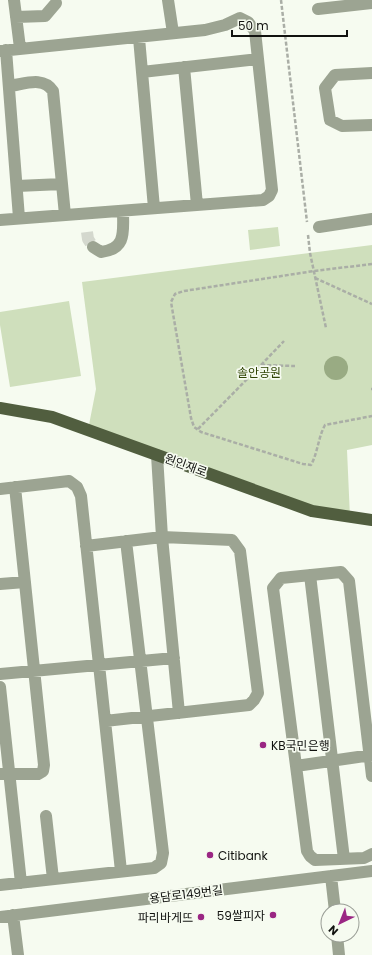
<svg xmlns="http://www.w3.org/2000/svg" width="372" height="955" viewBox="0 0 372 955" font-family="Poppins,'Noto Sans KR',sans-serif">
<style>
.green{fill:#cfdfbc}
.water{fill:#99ab83}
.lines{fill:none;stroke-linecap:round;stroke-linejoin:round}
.minor-tunnel{stroke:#d4d8ce;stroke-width:12;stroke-dasharray:12 6;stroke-linecap:butt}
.path{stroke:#aaaea6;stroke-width:2.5;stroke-dasharray:4 2;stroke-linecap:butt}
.minor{stroke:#9ca492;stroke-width:12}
.major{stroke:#515e3f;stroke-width:12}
.poi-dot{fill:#9a2683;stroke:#f6fbf0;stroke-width:1.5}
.labels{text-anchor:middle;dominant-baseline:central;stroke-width:3.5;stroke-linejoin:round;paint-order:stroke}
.park-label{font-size:12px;fill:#304605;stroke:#f6fbf0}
.street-label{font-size:12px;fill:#11120f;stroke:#f6fbf0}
.poi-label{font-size:12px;fill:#11120f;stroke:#f6fbf0;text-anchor:start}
</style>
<rect width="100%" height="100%" fill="#f6fbf0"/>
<path class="green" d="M278 227 280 246 250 250 248 230Z
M372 245V445L347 450 350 517 312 511 88 430 96 389 82 282Z
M69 301 81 376 10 387 0 325V312Z"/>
<path class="water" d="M324 368a12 12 0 1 1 24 0a12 12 0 1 1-24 0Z"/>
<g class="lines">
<path class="minor-tunnel" d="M87 232 88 239 93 247"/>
<path class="path" d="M281 0 307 222
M308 235 310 253 326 328
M372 264 314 271 184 291 175 294 171 302 191 418 194 427 201 432 303 464 311 465C318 452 318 438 325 425L372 416
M315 278 372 304
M261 365 284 341
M371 389H372
M198 429 261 365 295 366"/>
<path class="minor" d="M14 0 20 48
M168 0 173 33
M318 9 372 3
M16 17 45 16 56 3
M139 38 154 208
M6 50 19 218
M0 51 205 30 225 25 240 18 248 22 255 31 272 190 269 196 263 200 0 220
M184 67 197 205
M142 72 258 59
M372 73 335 75 325 88 330 120 342 126 372 125
M9 86C25 84 43 76 53 91L65 215
M17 186 62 184
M319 227 372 219
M93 247 101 252C127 249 123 231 123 211
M157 455 162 537 179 713
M0 489 69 481 77 487 81 496 121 871
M86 546 162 537 232 540 240 551 258 693 254 700 249 705 105 721
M310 575 344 859
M0 584 25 582
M0 674 174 658
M0 687 21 883
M296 766 372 755
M0 774H38L43 771 44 765 15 487
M372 776 349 581 341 572 281 578 273 588 307 851 310 856 315 860 364 858 372 854
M46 816 53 879
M331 876 335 911
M0 885 154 868 161 863 163 853 126 541
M13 915 18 955
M0 917 372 871
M337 935 339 955"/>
<path class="major" d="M0 408 52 417 312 511 372 520"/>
</g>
<g class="poi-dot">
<circle cx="263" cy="745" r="4"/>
<circle cx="210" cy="855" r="4"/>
<circle cx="273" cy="915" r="4"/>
<circle cx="201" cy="917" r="4"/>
</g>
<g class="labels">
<g class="park-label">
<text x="259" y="372">솔안공원</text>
</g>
<g class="street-label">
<text transform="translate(186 465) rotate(20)">원인재로</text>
<text transform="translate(186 894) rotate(-7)">용담로149번길</text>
</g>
<g class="poi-label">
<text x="271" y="745">KB국민은행</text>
<text x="218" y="855">Citibank</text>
<text x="265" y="915" text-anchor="end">59쌀피자</text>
<text x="193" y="917" text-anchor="end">파리바게뜨</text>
</g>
</g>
<g transform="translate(340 923) rotate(223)"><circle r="19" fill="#f6fbf0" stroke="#9a9e96"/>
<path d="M0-3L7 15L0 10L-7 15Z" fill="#9a2683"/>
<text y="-6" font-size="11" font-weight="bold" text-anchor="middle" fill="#11120f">N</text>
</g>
<path d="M232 30v6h115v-6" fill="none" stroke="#11120f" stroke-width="2"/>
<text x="238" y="30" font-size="12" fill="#11120f" stroke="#f6fbf0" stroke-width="3" paint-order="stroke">50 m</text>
</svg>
